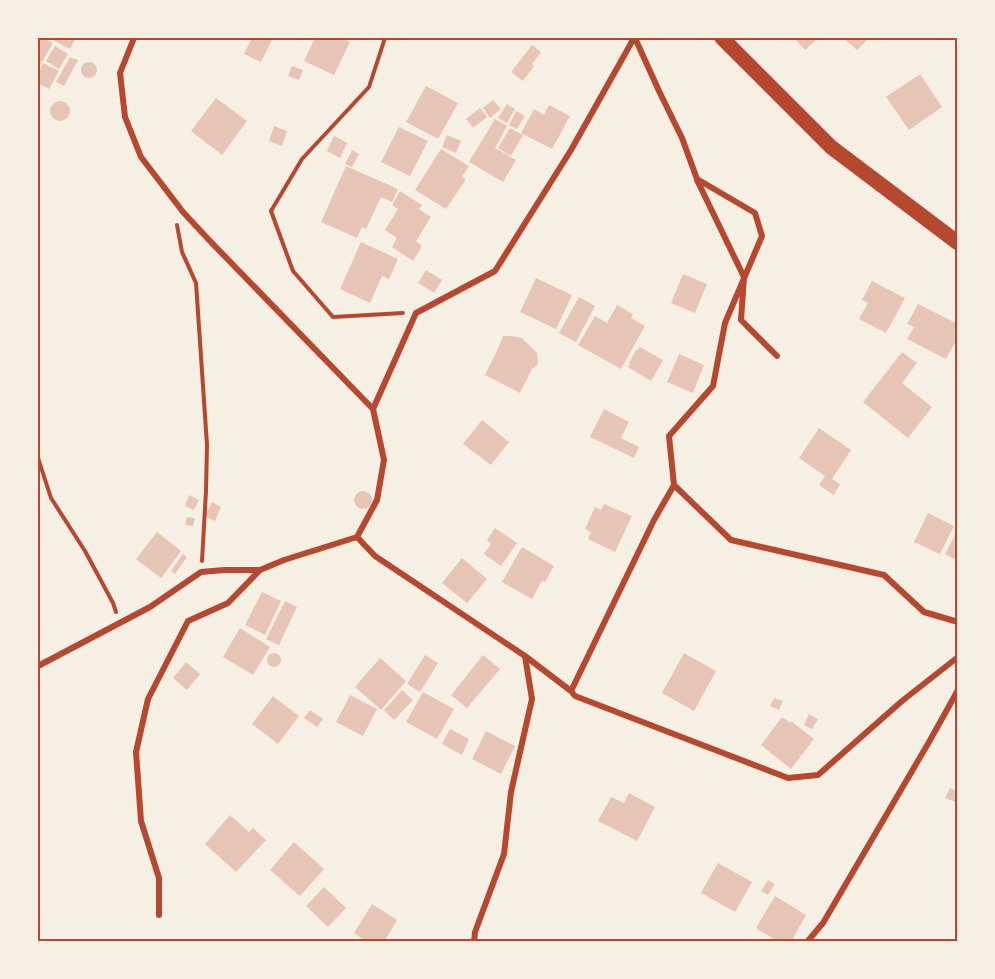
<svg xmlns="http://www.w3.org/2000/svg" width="995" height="979" viewBox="0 0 995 979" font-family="Spectral,serif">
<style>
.building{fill:#e6c5b7}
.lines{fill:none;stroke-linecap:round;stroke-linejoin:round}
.path{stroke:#b5482f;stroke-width:4}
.minor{stroke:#b5482f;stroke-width:6}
.primary{stroke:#b5482f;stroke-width:15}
.neatline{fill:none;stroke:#b5482f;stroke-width:2}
</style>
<rect width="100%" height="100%" fill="#f6efe4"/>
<path class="building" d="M38 38H43L53 43 38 69Z
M49 38H76L70 49Z
M252 38H273L261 62 244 54Z
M315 38H340L350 42 334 75 304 61Z
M794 38H818L805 50Z
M843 38H869L857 50Z
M532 45 541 52 532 64 534 66 523 81 511 72Z
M55 46 68 54 59 69 46 61Z
M70 57 78 60 64 86 56 82Z
M81 70a8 8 0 1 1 16 0a8 8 0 1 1-16 0Z
M43 63 59 71 49 89 38 83V73Z
M292 66 303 70 299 80 288 76Z
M920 74 942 107 909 130 886 97Z
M426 86 458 103 438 139 406 122Z
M216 98 247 121 222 155 191 131Z
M493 100 501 109 490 118 483 108Z
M50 111a10 10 0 1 1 20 0a10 10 0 1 1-20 0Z
M507 104 515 109 507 123 498 118Z
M549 105 570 116 552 149 521 133 534 109 544 115Z
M480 108 487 117 473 128 466 119Z
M516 111 525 116 517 129 509 125Z
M495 119 507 126 495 148 516 160 503 182 469 162Z
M274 126 287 131 282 146 269 141Z
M399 127 428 141 410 176 381 162Z
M510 128 523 135 511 156 498 148Z
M447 135 461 141 456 153 442 147Z
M334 136 347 143 340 158 327 151Z
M441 149 469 166 462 177 466 179 446 209 415 190Z
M352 150 359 154 352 167 345 164Z
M346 166 398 189 392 202 381 197 366 229 362 227 357 238 321 222Z
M400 191 422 205 419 209 431 217 416 241 422 246 413 261 392 247 397 238 385 230 398 209 392 205Z
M361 242 398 259 389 279 382 276 370 303 340 289Z
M426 270 442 280 434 293 418 283Z
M683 274 707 284 695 313 671 303Z
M536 278 572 295 556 329 520 312Z
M872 281 905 298 886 333 859 319 868 303 862 300Z
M579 297 595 306 576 342 559 333Z
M918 304 958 324V337L946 359 907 339 914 327 907 324Z
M617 305 633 314 631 318 645 326 621 369 578 345 595 316 607 323Z
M503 336H511L522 338 537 353 538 364 532 369 520 393 485 375 497 351Z
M640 347 663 360 651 381 628 367 630 364 629 363 636 350 637 351Z
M902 352 917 363 902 383 932 407 908 438 863 402Z
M679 354 704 365 693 393 667 382Z
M604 409 629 422 621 438 639 447 634 458 590 437Z
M482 420 509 442 491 465 463 444Z
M819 428 851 450 832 479 840 484 834 495 819 485 825 476 799 458Z
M354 500a9 9 0 1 1 18 0a9 9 0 1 1-18 0Z
M189 495 199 500 194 510 185 506Z
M212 502 221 507 215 521 205 516Z
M604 504 632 516 615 552 588 539 591 532 585 529 595 507 601 510Z
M928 513 954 526 940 554 914 542Z
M187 517 195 518 193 526 185 525Z
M495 528 517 543 501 566 484 554 491 544 487 540Z
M958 529V561L945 554Z
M157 532 181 551 161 578 136 559Z
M522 547 554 566 545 582 542 581 532 599 502 582Z
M183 554 187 557 175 574 171 571Z
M462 558 487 579 467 603 442 583Z
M262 592 281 601 265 635 245 625Z
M285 601 297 607 279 645 266 639Z
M240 628 270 647 253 675 223 657Z
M267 660a7 7 0 1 1 14 0a7 7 0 1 1-14 0Z
M684 653 716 671 694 711 662 693Z
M425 655 438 663 420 692 407 684Z
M483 655 500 669 467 708 451 695Z
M380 658 406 681 381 710 355 687Z
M186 662 200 674 187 690 173 678Z
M402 690 413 700 394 720 384 710Z
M423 692 454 709 437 739 406 722Z
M350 695 377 709 363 736 336 722Z
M273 696 299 716 278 744 252 724Z
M774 698 783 701 779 710 770 706Z
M310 710 323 719 317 727 304 718Z
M809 714 818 719 812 729 804 725Z
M782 717 790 723 791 721 814 739 791 769 761 745Z
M450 729 469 739 462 755 442 744Z
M486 731 515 746 501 774 472 759Z
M950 788 958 792V803L945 798Z
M629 793 655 807 637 841 598 821 611 797 624 803Z
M230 815 249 832 253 828 266 840 236 872 205 844Z
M294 842 324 869 300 896 270 870Z
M718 863 752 882 735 912 701 893Z
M768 880 775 884 768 895 761 891Z
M324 887 346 908 328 927 306 906Z
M775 896 806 915 791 942H778L756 928Z
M372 904 397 920 384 942H367L354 933Z"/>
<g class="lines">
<path class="path" d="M385 38 369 87 302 159 271 211 293 271 333 317 403 313
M177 225 182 252 196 283 207 445 206 491 202 561
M38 458 51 498 85 551 113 603 116 612"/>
<path class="minor" d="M134 38 120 73 125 117 141 157 183 212 209 240 373 409
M697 180 744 277 741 320 777 356
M674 485 731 540 884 575 924 612 958 622
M357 537 375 556 525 656 532 699 511 792 504 854 475 932 474 942
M525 656 571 691 575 696 788 778 818 775 902 701 958 657
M38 666 150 607 201 572 224 570H260L284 560 357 537 377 500 384 460 373 409 416 313 495 271 571 150 634 38
M571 691 654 520 674 485 669 436 713 386 725 323 762 236 755 213 697 179 682 138 659 91 635 38
M159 915V878L141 821 136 752 148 699 188 621 228 603 260 570
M807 942 823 923 929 742 958 690"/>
<path class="primary" d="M722 38 831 147 958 243"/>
</g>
<rect width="995" height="979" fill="none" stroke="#f6efe4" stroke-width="78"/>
<rect x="39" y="39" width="917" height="901" class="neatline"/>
</svg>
